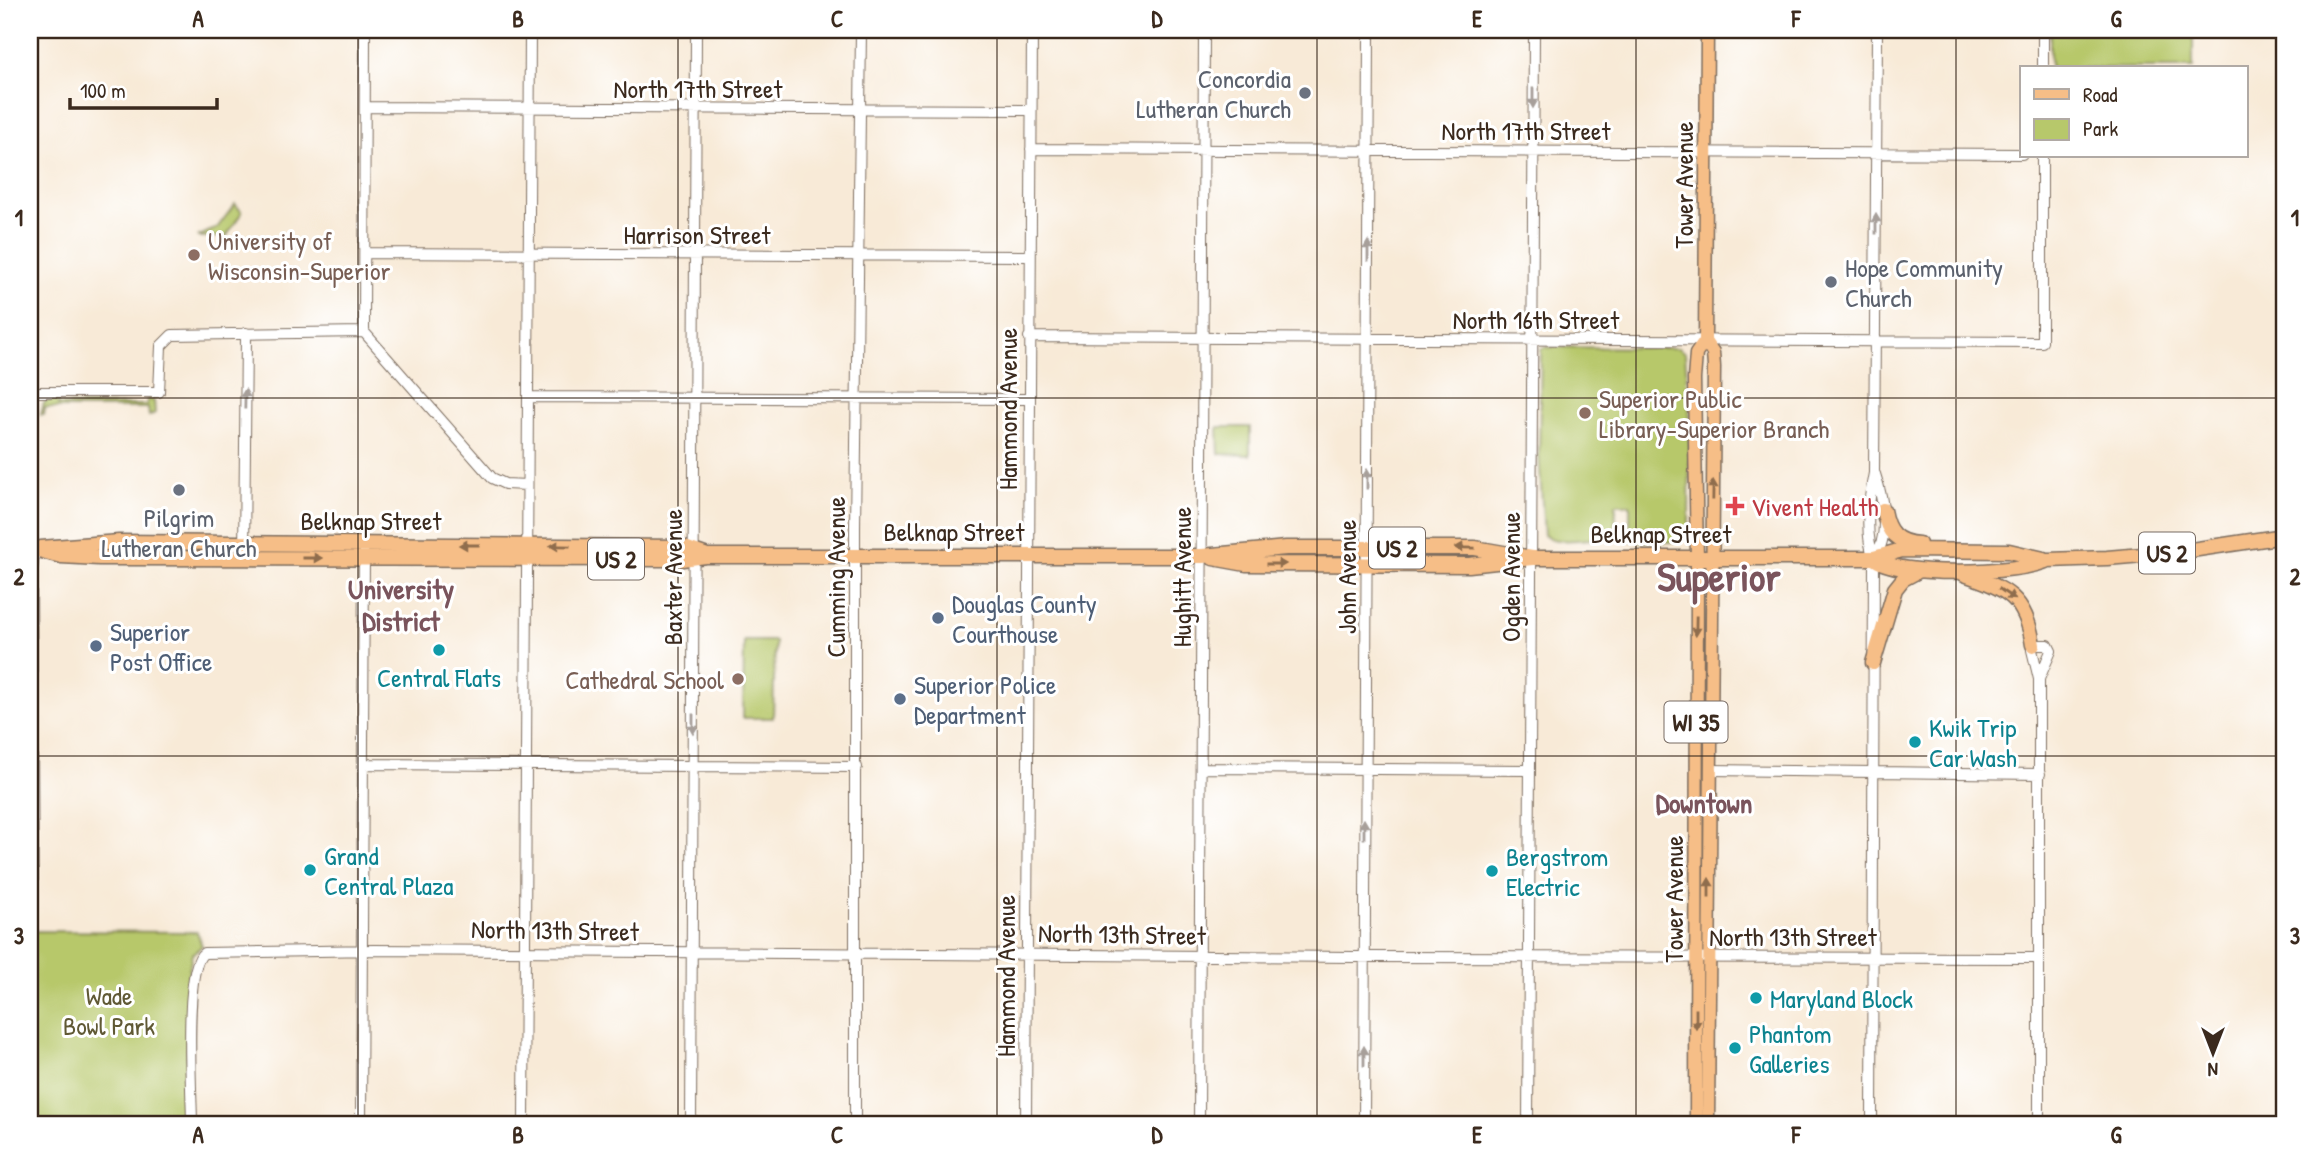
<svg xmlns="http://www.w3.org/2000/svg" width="2314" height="1154" viewBox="0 0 2314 1154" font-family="'Patrick Hand',sans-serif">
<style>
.green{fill:#b7c86b;stroke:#797944;stroke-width:2}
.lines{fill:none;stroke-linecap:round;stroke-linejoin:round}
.minor-casing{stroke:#7d6d5f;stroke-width:12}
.major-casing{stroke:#7d6d5f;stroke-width:15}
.highway-casing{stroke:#7d6d5f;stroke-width:17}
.minor{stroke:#fff;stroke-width:10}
.major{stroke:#f6be87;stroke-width:12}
.highway{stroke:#f6be87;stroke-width:14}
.oneway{fill:#a79f9a}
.oneway2{fill:#8f6d4d}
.grid{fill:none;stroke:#3b2a1e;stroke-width:2;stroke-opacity:0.55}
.worship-dot{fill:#6b7280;stroke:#fff;stroke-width:2.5}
.education-dot{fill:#8d6e63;stroke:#fff;stroke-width:2.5}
.health-dot{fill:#e0444e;stroke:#fff;stroke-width:2.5}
.service-dot{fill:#5c6f8a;stroke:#fff;stroke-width:2.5}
.culture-dot{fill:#0f9aa8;stroke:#fff;stroke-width:2.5}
.labels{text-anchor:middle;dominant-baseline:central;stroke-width:6;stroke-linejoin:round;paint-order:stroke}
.shield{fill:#fff;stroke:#766a62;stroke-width:2}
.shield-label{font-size:24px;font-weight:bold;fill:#3b2a1e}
.worship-label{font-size:26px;fill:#5b616d;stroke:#fff;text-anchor:end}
.street-label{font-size:26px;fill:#3b2a1e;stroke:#fff}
.education-label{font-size:26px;fill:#785e54;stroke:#fff;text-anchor:start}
.health-label{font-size:26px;fill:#be3a42;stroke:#fff;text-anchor:start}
.service-label{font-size:26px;fill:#4e5e75;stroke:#fff;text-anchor:start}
.culture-label{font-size:26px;fill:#0d838f;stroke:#fff;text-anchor:start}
.park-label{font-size:26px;fill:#605935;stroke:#fff}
.neighbourhood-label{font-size:28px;font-weight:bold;fill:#7a545c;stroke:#fff}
.town-label{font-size:40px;font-weight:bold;fill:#7a545c;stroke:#fff}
.neatline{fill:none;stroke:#3b2a1e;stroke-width:2.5}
.grid-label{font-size:23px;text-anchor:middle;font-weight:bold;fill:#3b2a1e}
</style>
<rect width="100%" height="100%" fill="#fff"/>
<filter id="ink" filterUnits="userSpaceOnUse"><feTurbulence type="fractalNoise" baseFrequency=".0143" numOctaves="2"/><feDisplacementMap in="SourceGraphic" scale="14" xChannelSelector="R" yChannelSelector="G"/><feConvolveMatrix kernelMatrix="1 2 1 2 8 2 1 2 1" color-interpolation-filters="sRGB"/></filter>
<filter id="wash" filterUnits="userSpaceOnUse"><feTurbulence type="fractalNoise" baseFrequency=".00686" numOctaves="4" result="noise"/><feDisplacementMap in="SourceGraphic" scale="28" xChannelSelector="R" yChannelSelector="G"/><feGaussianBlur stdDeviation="1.57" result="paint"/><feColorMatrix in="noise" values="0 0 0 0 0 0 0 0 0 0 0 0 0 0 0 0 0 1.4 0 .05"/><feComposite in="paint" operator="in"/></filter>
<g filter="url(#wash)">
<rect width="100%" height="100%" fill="#f8ead7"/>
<path class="green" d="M2050 30H2193V68H2050Z
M235 204 242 212 226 237H197L217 228Z
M1544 347 1678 348 1685 353 1690 417 1689 527 1684 538 1673 542 1630 541V504H1616L1615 538C1597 537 1555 546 1544 535L1539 454 1541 349Z
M54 397H57L58 405H147L148 398 154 401 155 413 149 416 148 408H45L44 415H41L44 403Z
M1218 427H1250V455L1219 454Z
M744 641H775L773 718H743Z
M30 931 197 932 202 946 192 954 188 976 186 1124H30Z"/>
</g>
<g filter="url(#ink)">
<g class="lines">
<defs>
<path id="minor" d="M2043 68V30
M365 107 1031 110
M1031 149 2022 154
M365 253 1030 256
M364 332 365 30
M364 332 492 478 505 484 527 485
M1029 337 2042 342V156
M30 392H159L161 346 172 335 364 332
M528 397 1028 399
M244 558 246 333
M1874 558C1891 536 1883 498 1875 474
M363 764 857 767
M1201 768 1529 770
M1710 770 2040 774
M33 897 31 575 35 549
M192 1124C192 1095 183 966 204 953L374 950 1353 957 2039 958
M361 1124 364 554
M524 1124 530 30
M691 1124 696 30
M855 1124V528L861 30
M1026 1124 1032 30
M1199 1124 1204 30
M1364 1124 1369 30
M1528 1124 1534 30
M1872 1124 1874 558C1864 534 1869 498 1874 473L1877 30
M2039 1124V679L2051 651 2048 645H2033L2032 650 2039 679"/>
<path id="major" d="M1707 30 1705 341 1713 353 1714 367 1708 1124
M1696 1124 1697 558 1694 379 1696 354 1705 341"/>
<path id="highway" d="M1883 510C1887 532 1896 543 1919 544
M41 548 119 542 682 547 705 555
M35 549 61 556 99 558 682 559 706 556H1202L1286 548H1475L1532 558
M1213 558 1246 564 1469 565 1532 558H1874L1902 550 2009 551 2048 560 2107 558 2178 552 2284 536
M1874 558C1897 578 2020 574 2048 560
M1964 574C2007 589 2026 597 2033 645
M1873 663 1895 589 1903 579 1918 571"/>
</defs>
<use href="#minor" class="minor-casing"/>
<use href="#major" class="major-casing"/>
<use href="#highway" class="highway-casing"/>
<use href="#minor" class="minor"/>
<use href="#major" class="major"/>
<use href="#highway" class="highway"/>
</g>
<defs><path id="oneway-solid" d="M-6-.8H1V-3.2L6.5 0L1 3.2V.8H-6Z" transform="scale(1.75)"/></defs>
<g class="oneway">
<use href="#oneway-solid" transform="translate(1533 98) rotate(90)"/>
<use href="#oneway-solid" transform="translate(1876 224) rotate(-90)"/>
<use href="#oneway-solid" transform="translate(1368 251) rotate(-90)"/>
<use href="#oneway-solid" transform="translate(245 399) rotate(-89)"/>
<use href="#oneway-solid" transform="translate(1367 479) rotate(-90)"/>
<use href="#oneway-solid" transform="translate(693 724) rotate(90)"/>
<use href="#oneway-solid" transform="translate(1364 829) rotate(-90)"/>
<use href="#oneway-solid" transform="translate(1364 1056) rotate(-90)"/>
</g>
<g class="oneway2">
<use href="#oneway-solid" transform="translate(1713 490) rotate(-89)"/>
<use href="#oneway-solid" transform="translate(469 545) rotate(-180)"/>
<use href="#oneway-solid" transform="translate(560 546) rotate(-179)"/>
<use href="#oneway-solid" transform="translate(1465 548) rotate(-179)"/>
<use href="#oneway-solid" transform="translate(312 558)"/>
<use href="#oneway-solid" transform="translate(1276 564)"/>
<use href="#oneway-solid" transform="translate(2007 594) rotate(34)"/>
<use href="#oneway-solid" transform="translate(1696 626) rotate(91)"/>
<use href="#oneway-solid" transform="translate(1709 888) rotate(-90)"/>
<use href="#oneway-solid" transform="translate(1696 1019) rotate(90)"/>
</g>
</g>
<path class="grid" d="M358 30V1124M678 30V1124M997 30V1124M1317 30V1124M1636 30V1124M1956 30V1124M30 398H2284M30 756H2284"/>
<g class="worship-dot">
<circle cx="1305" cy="93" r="7"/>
<circle cx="1831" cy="282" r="7"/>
<circle cx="179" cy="490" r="7"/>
</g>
<g class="education-dot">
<circle cx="194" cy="255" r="7"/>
<circle cx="1585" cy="413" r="7"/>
<circle cx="738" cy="679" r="7"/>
</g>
<path class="health-dot" d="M1731.5 495.5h7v7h7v7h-7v7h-7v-7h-7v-7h7z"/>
<g class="service-dot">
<circle cx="938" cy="618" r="7"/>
<circle cx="96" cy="646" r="7"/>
<circle cx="900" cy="699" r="7"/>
</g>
<g class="culture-dot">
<circle cx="439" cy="650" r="7"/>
<circle cx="1915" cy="742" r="7"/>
<circle cx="310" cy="870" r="7"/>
<circle cx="1492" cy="871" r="7"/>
<circle cx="1756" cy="998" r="7"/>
<circle cx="1735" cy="1048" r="7"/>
</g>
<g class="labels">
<g class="shield">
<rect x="1369" y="527.5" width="56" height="41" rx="5"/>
<rect x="2139" y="532.5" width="56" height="41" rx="5"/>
<rect x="588" y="538.5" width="56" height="41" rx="5"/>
<rect x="1664.5" y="701.5" width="63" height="41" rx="5"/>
</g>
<g class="shield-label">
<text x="1397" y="548">US 2</text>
<text x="2167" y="553">US 2</text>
<text x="616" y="559">US 2</text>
<text x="1696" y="722">WI 35</text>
</g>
<g class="worship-label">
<text x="1291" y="78">Concordia<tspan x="1291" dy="30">Lutheran Church</tspan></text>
<text x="1845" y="267" text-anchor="start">Hope Community<tspan x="1845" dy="30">Church</tspan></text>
<text x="179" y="517" text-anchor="middle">Pilgrim<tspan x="179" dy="30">Lutheran Church</tspan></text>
</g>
<g class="street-label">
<text x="698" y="88">North 17th Street</text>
<text x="1526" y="130">North 17th Street</text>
<text transform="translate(1683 185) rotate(-90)">Tower Avenue</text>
<text x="697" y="234">Harrison Street</text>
<text x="1536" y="319">North 16th Street</text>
<text transform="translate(1007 409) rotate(-90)">Hammond Avenue</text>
<text x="371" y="520">Belknap Street</text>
<text x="954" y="531">Belknap Street</text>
<text x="1661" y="533">Belknap Street</text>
<text transform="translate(672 577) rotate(-90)">Baxter Avenue</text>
<text transform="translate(835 577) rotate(-90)">Cumming Avenue</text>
<text transform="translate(1181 577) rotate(-90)">Hughitt Avenue</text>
<text transform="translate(1346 577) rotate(-90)">John Avenue</text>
<text transform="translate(1510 577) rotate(-90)">Ogden Avenue</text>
<text transform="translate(1673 899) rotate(-90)">Tower Avenue</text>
<text transform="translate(555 930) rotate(1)">North 13th Street</text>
<text transform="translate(1122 934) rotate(1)">North 13th Street</text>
<text x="1793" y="936">North 13th Street</text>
<text transform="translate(1005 976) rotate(-90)">Hammond Avenue</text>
</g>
<g class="education-label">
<text x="208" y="240">University of<tspan x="208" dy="30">Wisconsin-Superior</tspan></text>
<text x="1599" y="398">Superior Public<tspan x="1599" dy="30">Library-Superior Branch</tspan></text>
<text x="724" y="679" text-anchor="end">Cathedral School</text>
</g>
<g class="health-label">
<text x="1751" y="506">Vivent Health</text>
</g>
<g class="service-label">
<text x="952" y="603">Douglas County<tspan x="952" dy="30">Courthouse</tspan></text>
<text x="110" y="631">Superior<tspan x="110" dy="30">Post Office</tspan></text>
<text x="914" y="684">Superior Police<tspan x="914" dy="30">Department</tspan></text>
</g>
<g class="culture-label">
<text x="439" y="677" text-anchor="middle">Central Flats</text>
<text x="1929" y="727">Kwik Trip<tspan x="1929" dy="30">Car Wash</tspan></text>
<text x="324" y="855">Grand<tspan x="324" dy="30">Central Plaza</tspan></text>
<text x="1506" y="856">Bergstrom<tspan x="1506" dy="30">Electric</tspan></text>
<text x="1770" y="998">Maryland Block</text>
<text x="1749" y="1033">Phantom<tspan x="1749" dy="30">Galleries</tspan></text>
</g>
<g class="park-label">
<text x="109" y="995">Wade<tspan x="109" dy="30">Bowl Park</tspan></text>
</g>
<g class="neighbourhood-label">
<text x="401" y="589">University<tspan x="401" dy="32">District</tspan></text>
<text x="1704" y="803">Downtown</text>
</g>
<g class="town-label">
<text x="1719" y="576">Superior</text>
</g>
</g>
<rect width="2314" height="1154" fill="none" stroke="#fff" stroke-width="77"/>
<rect x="2020" y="66" width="228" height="91" fill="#ffffff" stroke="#b1aaa5" stroke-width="2"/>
<rect x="2034" y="89" width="35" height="10" fill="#f6be87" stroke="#b1aaa5" stroke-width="2"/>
<text x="2083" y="102" font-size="21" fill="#3b2a1e">Road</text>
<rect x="2034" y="119" width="35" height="21" fill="#b7c86b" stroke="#b1aaa5" stroke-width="2"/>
<text x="2083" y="136" font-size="21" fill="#3b2a1e">Park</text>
<g transform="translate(2213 1053) rotate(180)" stroke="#ffffff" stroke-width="5" paint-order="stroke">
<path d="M0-5L12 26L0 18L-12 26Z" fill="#3b2a1e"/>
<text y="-10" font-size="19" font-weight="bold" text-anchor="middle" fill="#3b2a1e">N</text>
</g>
<path d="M70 98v10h147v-10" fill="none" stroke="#3b2a1e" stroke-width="3.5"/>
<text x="80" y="98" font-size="21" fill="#3b2a1e" stroke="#ffffff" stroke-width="5" paint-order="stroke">100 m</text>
<rect x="38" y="38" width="2238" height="1078" class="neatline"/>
<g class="grid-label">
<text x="198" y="27">A</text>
<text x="518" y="27">B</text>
<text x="837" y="27">C</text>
<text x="1157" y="27">D</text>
<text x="1477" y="27">E</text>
<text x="1796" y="27">F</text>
<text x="2116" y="27">G</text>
<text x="19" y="226">1</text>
<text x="2295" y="226">1</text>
<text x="19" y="585">2</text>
<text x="2295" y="585">2</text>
<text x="19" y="944">3</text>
<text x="2295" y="944">3</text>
<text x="198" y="1143">A</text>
<text x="518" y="1143">B</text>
<text x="837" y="1143">C</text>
<text x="1157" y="1143">D</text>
<text x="1477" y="1143">E</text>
<text x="1796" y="1143">F</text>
<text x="2116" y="1143">G</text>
</g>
</svg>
